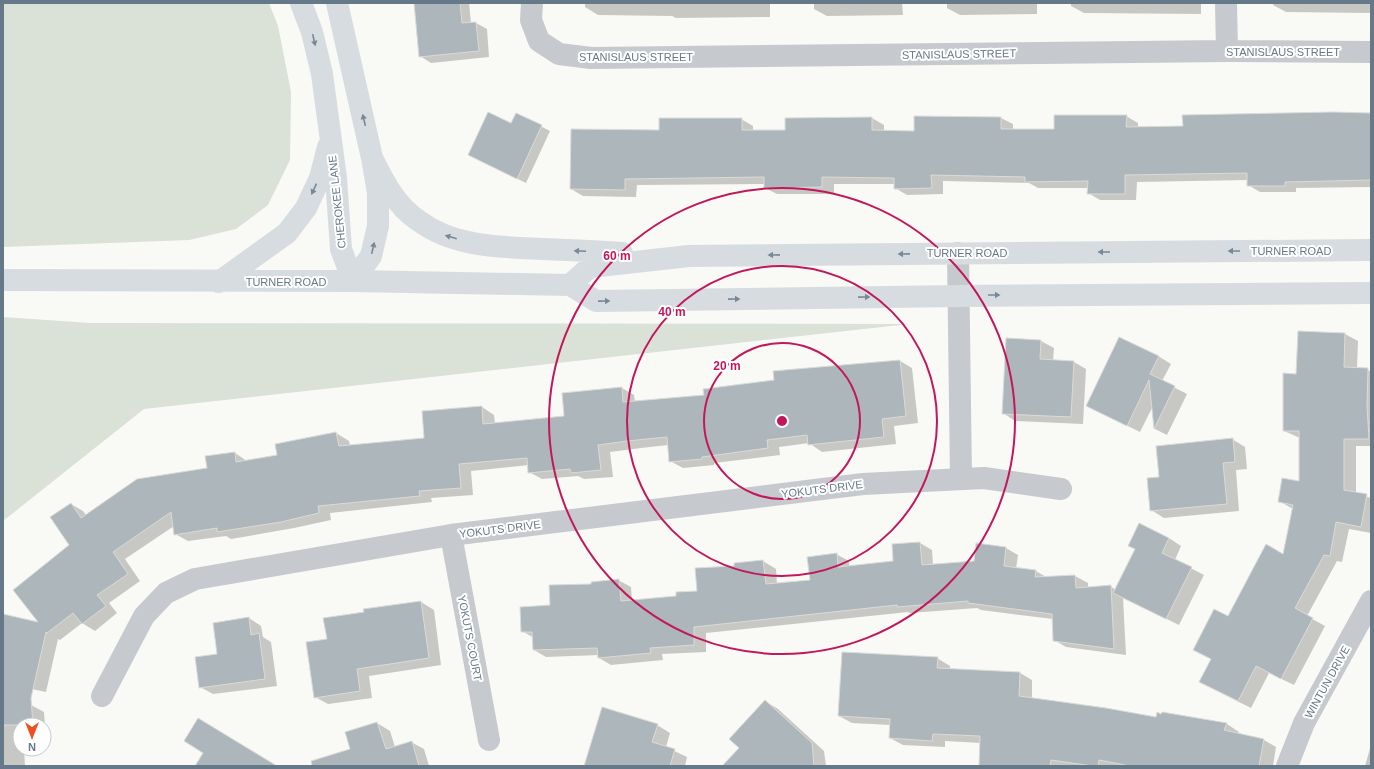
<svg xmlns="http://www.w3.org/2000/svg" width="1374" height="769" viewBox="0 0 1374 769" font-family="Arial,sans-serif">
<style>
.green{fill:#dae1d7}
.shadow{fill:#0003}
.building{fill:#adb6bb;stroke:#dbdbd8}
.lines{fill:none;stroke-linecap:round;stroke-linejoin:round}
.street{stroke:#c6cace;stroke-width:22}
.secondary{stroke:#d6dce0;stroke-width:22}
.oneway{fill:#778896}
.ring{fill:none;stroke:#c2185b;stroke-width:2}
.labels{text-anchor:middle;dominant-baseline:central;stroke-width:4;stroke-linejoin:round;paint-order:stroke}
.street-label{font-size:11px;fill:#667989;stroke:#fff}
.centre{fill:#c2185b;stroke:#fff;stroke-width:2}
.ring-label{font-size:12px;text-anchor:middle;font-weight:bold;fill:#c2185b;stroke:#fff;stroke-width:4;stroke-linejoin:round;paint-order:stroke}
</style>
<rect width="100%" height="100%" fill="#f9f9f6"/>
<path class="green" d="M3 3H269L278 26 291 92 290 160 268 205 236 229 189 240 3 247Z
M3 317 90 323 909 324 144 409 3 521Z"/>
<path class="shadow" d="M433 3H469L471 23H476L487 29 489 57 431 63 420 56Z
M585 3H770V17L676 18 672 16 598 15 585 7Z
M814 3H910H902L903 15 827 16 814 9Z
M947 3H1037V14L960 15 947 8Z
M1071 3H1201V14L1084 13 1071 6Z
M1273 3H1371V13L1286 12 1273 5Z
M517 114 550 131 526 183 469 155 512 124Z
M1371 114V187L1296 188V192H1260L1248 185V180L1137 182 1136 200H1100L1088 193V188H1038L1029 183 943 181V194L907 195 895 188V184H834V194H777L765 188V184L637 185 636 197 583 196 571 189 660 131 741 119 753 126V131H786L833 118H872L884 125V131L915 132V117L1001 118 1013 124V130H1055L1126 116 1138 123V128L1184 127Z
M1299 332 1345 334 1358 341 1357 369 1371 371V446H1356V493L1371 498V533L1349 529 1342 562 1337 561 1307 616 1325 626 1294 685 1269 673 1251 708 1213 689 1212 659 1228 617 1284 555 1293 509 1279 501 1300 483V438L1284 431 1297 375Z
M1041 341 1054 348 1053 361 1074 362 1086 369 1083 424 1015 421 1003 413Z
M1158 356 1171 364 1162 381 1187 394 1167 435 1155 429 1153 406 1140 432 1087 406Z
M900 361 912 368 918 423 894 426 896 444 822 452 809 443 779 447 780 455 714 463V465L683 468 670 461 668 445 641 448 610 452 613 477 584 479 578 476 542 479 529 472V465L471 471 473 495 431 498 432 502 330 513 331 520 294 528 231 539 226 536 188 541 175 534 174 526 125 559 140 581 109 603 117 613 95 631 82 623 60 640 58 639 46 692 3 683V615L41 623 71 546V504L83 511 86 515 208 469 235 453 247 461 279 456 336 433 349 441 350 446 425 439 482 407 494 415 495 424 566 417 622 388 634 395 635 402 705 396 775 381Z
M1232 439 1245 447 1247 469 1236 470 1239 511 1164 518 1151 510 1160 478Z
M1169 538 1181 546 1175 560 1204 575 1179 625 1123 598 1126 655 1066 647 1054 640 1053 619 981 610 977 608 910 613 908 612 706 633V652L662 654 663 660 611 665 599 658V655L546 657 534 650V638L522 631 551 606 592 585 618 580 631 587 632 601 678 597 698 592 735 567V564L763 561 776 569 777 584 811 581 836 554 849 561V567L894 561 920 543 932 550 933 565 974 562 1006 548 1018 555 1016 569 1036 571 1046 577 1075 576 1088 583V588L1110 586 1116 590Z
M421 602 434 610 441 665 369 676 372 698 328 704 315 697 328 640Z
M249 618 261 626 263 637 271 642 277 686 213 694 200 687 219 654Z
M937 658 950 666V669L1020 673 1032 680V699L1157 718 1163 713 1227 724 1239 732 1238 734 1264 740 1276 747 1273 766H980L981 743 945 741V747L903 745 890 738 891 725 852 723 839 716Z
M765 701 778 709 824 751 826 766H729Z
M31 705 44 712 46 738H44V725H20V749H24L25 766H3V707Z
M377 723 390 731 395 747 411 742 424 749 429 766H347L351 750Z
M657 725 670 733 666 747 687 757 685 766H586Z
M1371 745V766H1365Z"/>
<path class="building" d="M414 3H460L462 23 476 22 479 51 419 57Z
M488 112 511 123 516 113 542 125 517 179 468 155Z
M1333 112 1371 113V180L1285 182V186H1247V173L1125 175V194H1087L1088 181 1025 182V177L931 175 932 188 894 189V178L822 177V187L764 188V177L625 179V190L570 189 571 129 659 130V118H742V130H785V118L872 117V130L914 131V116L1001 117V129H1054V115H1127L1126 127 1183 126 1182 115Z
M1298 331 1345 333 1344 367 1368 368 1367 406 1369 439H1344V490L1367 494 1361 527 1336 522 1330 556 1324 555 1295 608 1313 618 1281 679 1256 666 1238 701 1199 682 1211 659 1193 650 1214 609 1228 616 1266 544 1283 554 1293 505 1278 502 1282 478 1299 481V431H1283V373L1296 374Z
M1119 337 1159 356 1150 374 1175 386 1154 429 1149 380 1127 426 1086 406Z
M1006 338 1041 340 1040 359 1074 361 1071 417 1002 414Z
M900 360 906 416 882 419 884 437 808 445 807 435 767 440 768 448 702 457V459L669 462 667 437 627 441 598 445 601 470 571 473 570 469 528 473 527 458 459 464 461 488 419 491 420 496 318 506 319 513 281 522 217 532V528L174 535 171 512 113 552 128 574 97 595 106 606 82 624 73 613 47 633 46 632 31 698 33 725H3V614L38 622 13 590 69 545 50 517 71 503 81 518 137 479 207 468 205 456 235 452 236 462 277 455 275 444 336 432 339 446 424 438 422 411 482 406 483 424 564 416 562 393 622 387 623 402 704 395 703 389 774 380 773 371Z
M1233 438 1235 462 1223 463 1227 504 1150 511 1147 478 1159 477 1156 446Z
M1139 523 1169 538 1162 553 1192 567 1166 619 1113 593 1135 549 1128 546Z
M920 542 922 565 974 561 976 543 1006 547 1004 566 1036 570 1035 577 1075 575 1076 588 1111 585 1114 649 1053 641 1052 614 968 603V601L897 607V605L694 627V645L650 648 651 653 598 658 597 648 533 650 532 632H521L520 607 550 605 549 585 591 584V582L619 579 621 601 676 596V592L697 591 695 568 734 566V563L763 560 766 584 810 580 807 557 837 553 838 567 893 561 892 544Z
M421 601 429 658 357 669 360 691 314 698 306 642 327 639 323 618 364 612 363 609Z
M249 617 251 635 259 633 265 679 199 688 195 657 217 654 213 623Z
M842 652 938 657 937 668 1020 672 1019 696 1106 708 1156 717 1157 712 1161 714 1162 712 1227 723 1224 730 1264 739 1259 766H1130L1099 760 1098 766H1093L1051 760 1050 766H979L980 736 933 734 932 741 889 738 890 719 838 716Z
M765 700 812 743 814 766H722L739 748 729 739Z
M602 707 658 724 652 742 675 749 670 766H584Z
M198 718 277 766H195L203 753 184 741Z
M377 722 386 749 412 741 419 766H312L311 761 350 749 345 732Z"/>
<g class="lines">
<path class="street" d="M532 3 531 20 539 41 559 54 591 58 1227 51 1371 52
M1226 3 1227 51
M958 253 961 479
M451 535 489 740
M102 696 144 616 166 593 195 579 451 535 863 484 984 478 1061 489
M1287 766 1304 723 1371 601"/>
<path class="secondary" d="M301 3 312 32 322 74 336 178 341 249 353 281
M337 3 372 158 378 193V226L371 256 353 281
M372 158C384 182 396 206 419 221 454 247 500 247 542 249 569 250 595 251 622 253
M3 280 353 281 570 285 596 301 959 296 1371 293
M219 282 287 233 306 208 320 178 328 147
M570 285 590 267 689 256 1371 250"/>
</g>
<defs><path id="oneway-solid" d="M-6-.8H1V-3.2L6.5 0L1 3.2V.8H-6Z"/></defs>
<g class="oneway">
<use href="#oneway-solid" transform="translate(314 40) rotate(77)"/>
<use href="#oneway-solid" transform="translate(364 120) rotate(-103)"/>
<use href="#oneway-solid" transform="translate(314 189) rotate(115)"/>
<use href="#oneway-solid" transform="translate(451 237) rotate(-164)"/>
<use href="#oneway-solid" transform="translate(373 248) rotate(-77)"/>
<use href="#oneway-solid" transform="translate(580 251) rotate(-177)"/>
<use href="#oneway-solid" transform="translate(1234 251) rotate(180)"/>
<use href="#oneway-solid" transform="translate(1104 252) rotate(180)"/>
<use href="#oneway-solid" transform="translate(904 254) rotate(179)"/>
<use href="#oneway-solid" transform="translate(774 255) rotate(179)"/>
<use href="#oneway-solid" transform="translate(994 295)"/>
<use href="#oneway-solid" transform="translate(864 297) rotate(-1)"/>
<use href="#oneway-solid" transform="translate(734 299) rotate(-1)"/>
<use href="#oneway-solid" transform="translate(604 301) rotate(-1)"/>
</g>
<g class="ring">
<circle cx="782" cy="421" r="78"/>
<circle cx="782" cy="421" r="155"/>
<circle cx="782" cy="421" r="233"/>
</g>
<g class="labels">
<g class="street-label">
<text x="1283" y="52">STANISLAUS STREET</text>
<text transform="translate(959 54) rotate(-1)">STANISLAUS STREET</text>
<text x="636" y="57">STANISLAUS STREET</text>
<text transform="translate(337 202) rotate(-96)">CHEROKEE LANE</text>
<text x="1291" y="251">TURNER ROAD</text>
<text x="967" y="253">TURNER ROAD</text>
<text x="286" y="282">TURNER ROAD</text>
<text transform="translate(822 489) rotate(-7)">YOKUTS DRIVE</text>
<text transform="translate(500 529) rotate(-7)">YOKUTS DRIVE</text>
<text transform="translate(470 638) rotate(79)">YOKUTS COURT</text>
<text transform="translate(1327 682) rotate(-61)">WINTUN DRIVE</text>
</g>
</g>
<circle cx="782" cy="421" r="6" class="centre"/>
<g class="ring-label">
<text x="617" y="260">60 m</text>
<text x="672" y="316">40 m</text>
<text x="727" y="370">20 m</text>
</g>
<rect width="1374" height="769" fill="none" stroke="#667989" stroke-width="8"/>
<g transform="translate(32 737) rotate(180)"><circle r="19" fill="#ffffff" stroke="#c2c9d0"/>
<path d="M0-3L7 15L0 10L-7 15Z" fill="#ed5122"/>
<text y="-6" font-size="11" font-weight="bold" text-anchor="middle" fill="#667989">N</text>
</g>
</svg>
